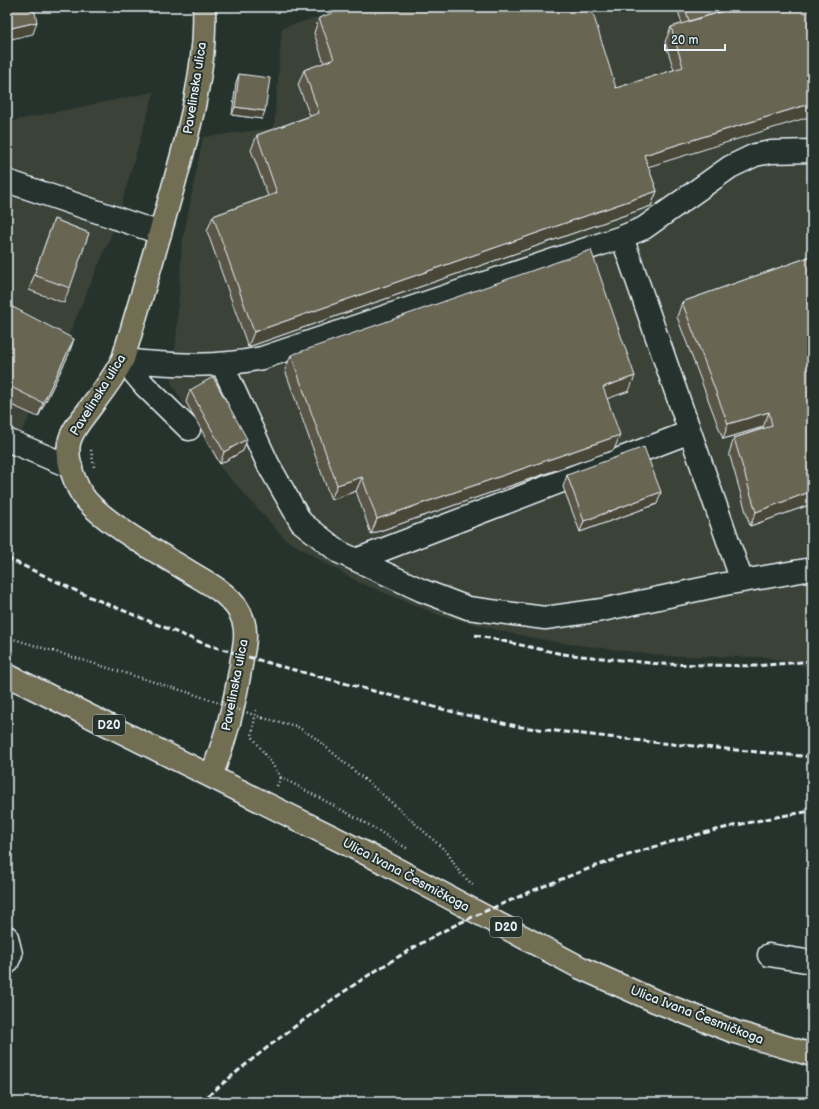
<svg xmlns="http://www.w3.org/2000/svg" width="819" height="1109" viewBox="0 0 819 1109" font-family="'Balsamiq Sans',sans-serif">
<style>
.built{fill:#3a4238}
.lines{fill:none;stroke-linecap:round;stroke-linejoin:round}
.minor-casing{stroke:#e8f1f8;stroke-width:25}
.major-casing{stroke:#e8f1f8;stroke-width:25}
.path{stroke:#e8f1f8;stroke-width:2.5;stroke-dasharray:1 3;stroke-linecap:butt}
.minor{stroke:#26332d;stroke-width:22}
.major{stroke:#726e52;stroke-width:22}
.rail{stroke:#e8f1f8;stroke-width:3;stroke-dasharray:6 3;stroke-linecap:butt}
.path-bridge{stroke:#e8f1f8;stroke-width:2.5;stroke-dasharray:1 3;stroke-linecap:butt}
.wall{fill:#5a5747;stroke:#e8f1f8}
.shaded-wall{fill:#4a4739;stroke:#e8f1f8}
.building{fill:#696552;stroke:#e8f1f8}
.labels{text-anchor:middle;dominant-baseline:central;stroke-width:4;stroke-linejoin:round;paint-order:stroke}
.shield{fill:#26332d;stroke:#aeb8bb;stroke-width:1}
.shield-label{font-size:12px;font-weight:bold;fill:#e8f1f8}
.street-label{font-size:13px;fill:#e8f1f8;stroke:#26332d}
</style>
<rect width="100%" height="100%" fill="#26332d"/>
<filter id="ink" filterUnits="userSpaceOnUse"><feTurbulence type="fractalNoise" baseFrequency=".025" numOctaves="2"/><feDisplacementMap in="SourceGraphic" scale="8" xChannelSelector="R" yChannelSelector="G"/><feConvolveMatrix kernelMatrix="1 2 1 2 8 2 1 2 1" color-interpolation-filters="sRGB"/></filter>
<g filter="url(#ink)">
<path class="built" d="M351 7H812V668L766 657 667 656 562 643 509 633 439 615 358 582 285 539 220 467 171 382 176 343 182 244 203 137 274 128 282 28Z
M154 92 115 226 53 372 7 459V122Z"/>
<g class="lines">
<defs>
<path id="minor" d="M7 181 160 233
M622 237 742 581
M123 360C169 365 216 368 262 358L622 237 644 228 730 167 755 155 771 152 812 151
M123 360 145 386 189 429
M222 364 268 464 301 522 339 552 421 590 468 608 545 618 602 610 725 584 812 569
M7 440 71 467
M356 560 690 432
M7 937 11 954 7 963
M769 955 812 962"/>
<path id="major" d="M204 7C207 69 187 139 170 198 155 252 139 305 123 359 115 375 104 390 93 404 85 416 72 428 69 443 66 461 75 486 86 500 110 527 161 554 193 574 212 585 236 598 243 620 248 635 243 650 241 665 234 706 227 736 211 776
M7 675 383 862 581 968 655 1001 735 1032 812 1055"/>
</defs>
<use href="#minor" class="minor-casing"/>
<use href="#major" class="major-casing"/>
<path class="path" d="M91 450 94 467
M7 637 190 693
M256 710 252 736 281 777 364 822 408 849
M263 718 296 726 314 737 383 795 447 852 460 873 473 885
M277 786 281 777"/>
<use href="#minor" class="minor"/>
<use href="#major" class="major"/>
<path class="rail" d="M7 558 83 594 205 644 279 666 457 713 521 727 661 743 812 757
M475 635 562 654 660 664 756 666 812 661
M201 1102C274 1039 350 983 434 936 458 923 483 912 509 901 606 858 707 827 812 811"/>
<path class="path-bridge" d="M190 693 263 718"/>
</g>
<path class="wall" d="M677 7H812L648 167 657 191 651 206 248 347 207 231 213 216 268 196 251 150 257 135 310 116 298 85 304 70 324 63 314 33 319 18 616 88 674 70 665 42 671 27 682 24Z
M239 74 262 119 232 115 236 82Z
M54 219 89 233 64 303 29 290Z
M812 256V504L750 526 729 453 734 438 764 428 763 427 723 439 677 317 682 302Z
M7 304 69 354 38 417 7 403Z
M291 355 629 391 607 398 614 450 371 534 356 491 331 500 285 370Z
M190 390 243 451 220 464 186 402Z
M567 475 657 504 580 532 563 487Z"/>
<path class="shaded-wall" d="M37 22 33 34 7 40V29Z
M812 103V116L638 170 644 155Z
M235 107 265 111 262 119 232 115Z
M657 191 651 206 248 347 254 332Z
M74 339 69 354 38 417 43 403Z
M635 376 629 391 598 402 603 387Z
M769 412 763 427 723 439 728 424Z
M620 435 614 450 371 534 377 519Z
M247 439 243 451 220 464 224 452Z
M362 477 356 491 331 500 337 485Z
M812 491V504L750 526 756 512Z
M661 492 657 504 580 532 584 521Z"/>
<path class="building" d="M7 7H34L37 22 7 29Z
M348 7H591L616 88 683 67 671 27 737 7H812V103L644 155 657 191 254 332 213 216 277 193 257 135 319 113 304 70 334 59 319 18Z
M685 7H737L689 21Z
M239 74 270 78 265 111 235 107Z
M54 219 89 233 70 288 34 275Z
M591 250 635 376 603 387 620 435 377 519 362 477 337 485 291 355Z
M812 256V491L756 512 734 438 772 426 769 412 728 424 682 302Z
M7 304 74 339 43 403 7 385Z
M213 377 247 439 224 452 190 390Z
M644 447 661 492 584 521 567 475Z"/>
</g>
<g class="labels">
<g class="shield">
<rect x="93" y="715" width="32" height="20" rx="3"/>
<rect x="490" y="917" width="32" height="20" rx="3"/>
</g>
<g class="shield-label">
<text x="109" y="725">D20</text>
<text x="506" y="927">D20</text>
</g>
<g class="street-label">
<text transform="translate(195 88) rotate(-81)">Pavelinska ulica</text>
<text transform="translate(98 395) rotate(-58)">Pavelinska ulica</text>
<text transform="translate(235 685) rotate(-79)">Pavelinska ulica</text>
<text transform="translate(406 875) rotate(28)">Ulica Ivana Česmičkoga</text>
<text transform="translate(697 1015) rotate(21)">Ulica Ivana Česmičkoga</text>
</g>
</g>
<rect width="819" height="1109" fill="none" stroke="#26332d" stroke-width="24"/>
<rect x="12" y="12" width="795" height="1085" fill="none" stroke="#e8f1f8" stroke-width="1.5" filter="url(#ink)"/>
<path d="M665 44v6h60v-6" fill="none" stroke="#e8f1f8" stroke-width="2"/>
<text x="671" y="44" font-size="12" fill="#e8f1f8" stroke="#26332d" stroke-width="3" paint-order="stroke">20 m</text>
</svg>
